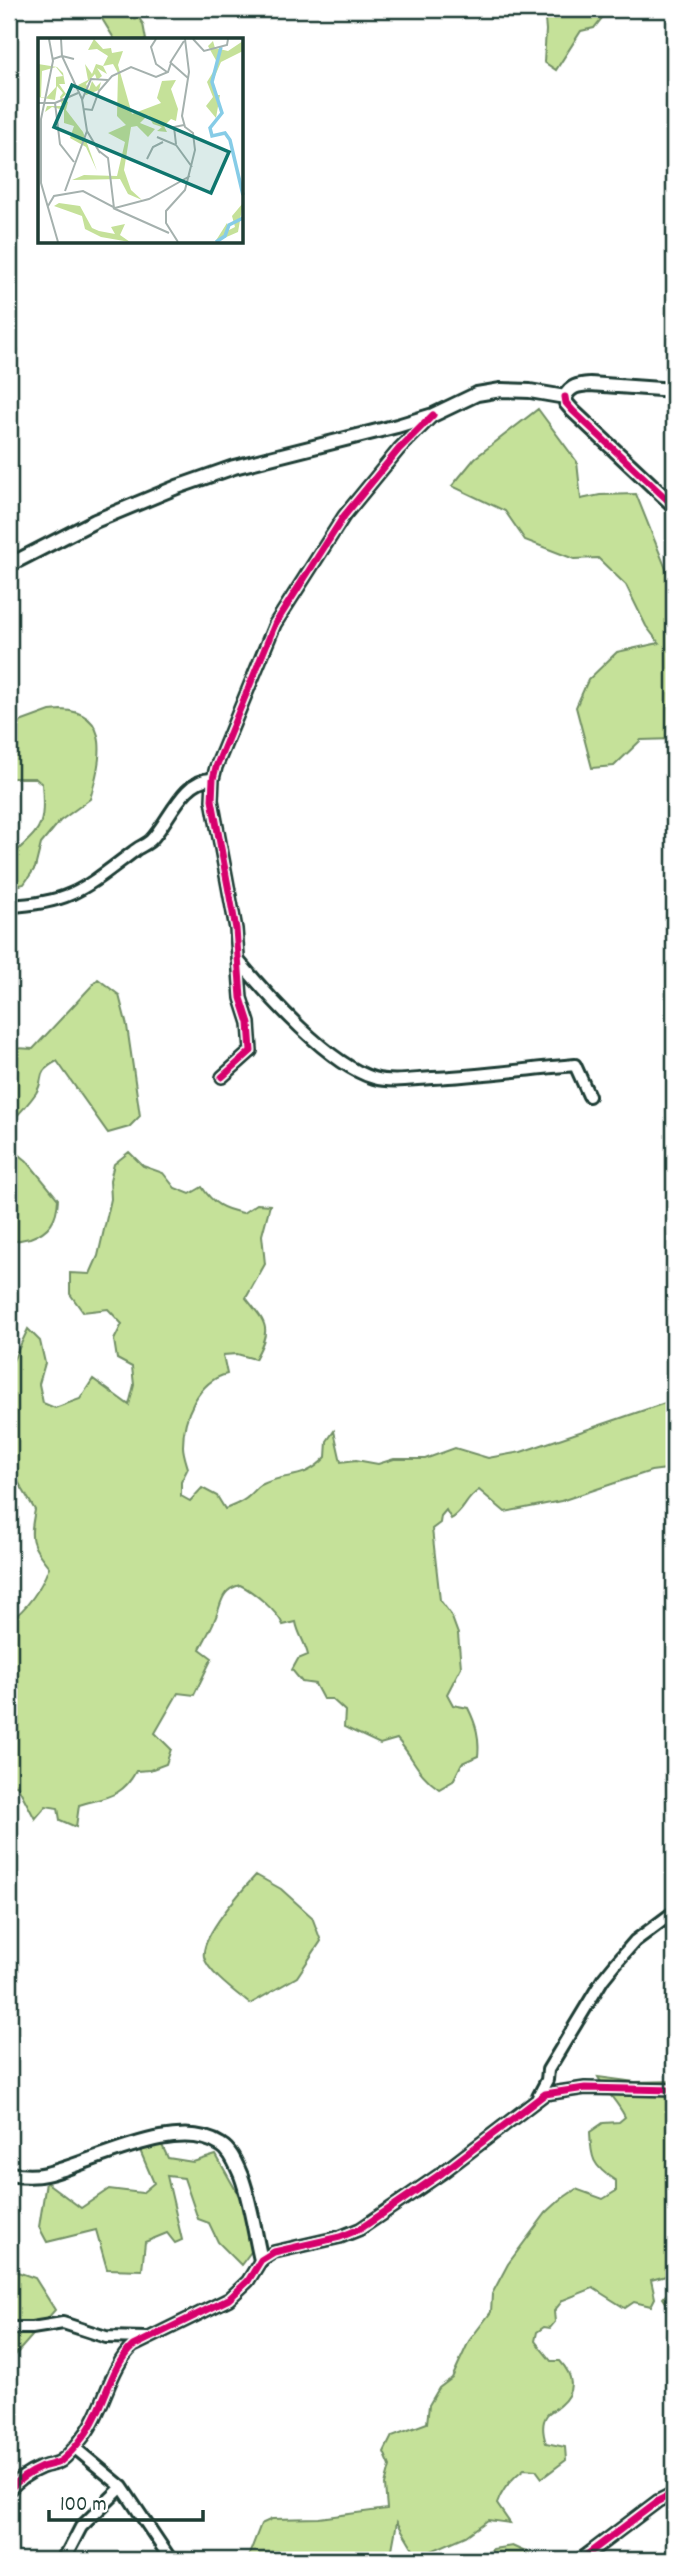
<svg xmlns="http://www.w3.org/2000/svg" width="683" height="2569" viewBox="0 0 683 2569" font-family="Dekko,sans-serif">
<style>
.green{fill:#c5e199;stroke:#728f66;stroke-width:2}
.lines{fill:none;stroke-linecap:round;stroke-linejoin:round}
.minor-casing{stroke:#1f3d34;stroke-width:16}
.tertiary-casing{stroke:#1f3d34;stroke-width:18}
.minor{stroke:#fff;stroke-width:10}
.tertiary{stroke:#fff;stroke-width:12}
.cycleway-casing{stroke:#fff;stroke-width:11}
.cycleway{stroke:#d6006c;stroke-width:7}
.inset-river{fill:none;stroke:#86cce7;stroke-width:3.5}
.inset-road{fill:none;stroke:#a5b1ae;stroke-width:2}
.view{fill:#0f766e;fill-opacity:0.15;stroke:#0f766e;stroke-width:3.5}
.inset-edge{fill:none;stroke:#1f3d34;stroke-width:3.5}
</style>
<rect width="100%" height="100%" fill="#fff"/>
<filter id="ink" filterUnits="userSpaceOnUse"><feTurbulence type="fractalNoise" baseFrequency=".0143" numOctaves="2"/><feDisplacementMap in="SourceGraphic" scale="14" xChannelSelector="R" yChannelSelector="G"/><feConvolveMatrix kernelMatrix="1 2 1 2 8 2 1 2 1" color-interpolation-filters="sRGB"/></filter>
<g filter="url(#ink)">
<path class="green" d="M96 9H132L143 24 146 40H115Z
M544 9H609L594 28 581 31 556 70 544 62 546 30Z
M9 325 18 350 9 378Z
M538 409 577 462 581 499 600 495 636 494 674 589V739L641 740 614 766 592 768 576 707 588 680 617 652 659 643 646 626 626 585 598 558 574 559 525 540 505 511 452 486 475 458Z
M61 710C114 712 100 764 90 799L60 821 41 844 35 868 24 884 9 888V859C40 827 46 831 42 784L35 778H13L9 780V726L50 711Z
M98 979 119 995 127 1026 140 1116 129 1127 108 1133 57 1061C33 1074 46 1078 36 1093 29 1103 18 1115 9 1124V1040L17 1048 33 1049Z
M9 1146 27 1161 58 1199C57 1219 50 1231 30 1238 22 1240 16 1239 9 1245Z
M129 1152 143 1166 163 1173 175 1188 190 1194 202 1187C213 1204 223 1209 243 1213L257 1204 270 1205 262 1235 265 1264 246 1298C267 1324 272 1328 255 1359L237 1354 223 1355 227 1374C198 1381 183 1417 183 1446 183 1453 186 1461 188 1468L181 1482V1496L190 1501 202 1488 217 1496 225 1509C234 1505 242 1503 249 1496 254 1492 256 1488 261 1485 288 1471 301 1483 326 1457L327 1441 334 1431 341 1462 356 1460 378 1464 394 1459H425L455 1448 488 1458 521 1452 674 1400V1468L651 1471 561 1501 505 1512 479 1490C464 1500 465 1511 451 1519L446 1510 441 1516 440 1523 432 1529 440 1600 451 1615 458 1634 461 1667 447 1694 453 1705 468 1708C476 1724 480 1738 478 1756L462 1763 453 1781 439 1789C417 1774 414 1758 397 1739L380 1744 344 1727 345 1711 332 1699H323L315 1684 302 1682 292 1670 298 1659 308 1655C305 1642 298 1634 296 1622L283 1625C278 1612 253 1591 240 1585 220 1590 222 1604 215 1619 211 1629 205 1639 200 1649L212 1658 194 1695 178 1693 155 1733 171 1749 166 1764 150 1770 136 1771C122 1798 105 1797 79 1805L76 1827 60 1820 58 1808 46 1806 35 1819 17 1785H9V1622C27 1608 41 1589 49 1567 30 1543 29 1540 35 1510L14 1475 9 1471V1369L28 1329 40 1341 45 1363 39 1384 43 1403 55 1408 80 1399 93 1379 129 1405 134 1385 132 1367 117 1359 114 1340 122 1324 108 1309 83 1312 70 1294V1273L90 1274 98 1256 111 1199 110 1180 114 1164Z
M256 1875 281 1889 312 1917 321 1941 297 1977 250 2004C238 1994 208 1973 204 1957 200 1937 242 1890 256 1875Z
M598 2077 635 2082 674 2081V2303L668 2305 663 2298 674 2286 673 2279 670 2275 651 2280 655 2298 651 2306 634 2302 625 2308 593 2288 563 2300 554 2311 555 2322 550 2328 544 2327 537 2332 535 2341 551 2361H560C573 2375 576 2391 560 2405 556 2409 550 2411 547 2415 541 2423 543 2434 546 2443L565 2447 566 2460 542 2478 536 2470 524 2469C512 2478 502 2489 497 2504L510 2523 488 2520 466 2536 418 2557 397 2522 390 2560H247L261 2524 272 2519 319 2518 387 2509 385 2485 390 2466 384 2452 392 2436 427 2423 429 2405 439 2388 452 2378 469 2341 491 2312 492 2294 508 2264 546 2213 560 2200 576 2189 603 2199 616 2191V2181C592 2166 591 2158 590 2132L603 2123 619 2122 625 2117C618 2102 606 2092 598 2077Z
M160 2141 168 2158 193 2162 216 2155 262 2237 241 2265 218 2242 209 2223 198 2219 184 2178 167 2176 182 2240 175 2243 167 2233 145 2242 142 2270 107 2269 96 2230 47 2242 39 2227 46 2182 81 2208 109 2189 142 2193 154 2183 139 2148Z
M9 2269 35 2278 55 2310 9 2362Z
M512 2546 543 2560H479L493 2549Z"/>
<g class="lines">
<defs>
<path id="minor" d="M9 906C71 903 85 888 133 852 138 847 146 845 151 840 168 823 184 777 213 779
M238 960C267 995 329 1065 374 1078 392 1083 413 1079 432 1078 480 1076 527 1069 575 1065L589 1096
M222 1077 251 1051 249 1023 241 998 236 929 212 800 213 779 216 767 275 624 344 516 399 449 431 417
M538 2097 547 2080 548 2070 603 1979 616 1963 635 1941 674 1912
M9 2328H32L63 2323 106 2337 147 2338
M75 2448 122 2487 171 2560
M9 2490C18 2480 28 2473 40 2468 46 2465 55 2465 61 2461 69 2455 77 2445 83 2437 104 2411 110 2366 133 2346L229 2299 248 2281 261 2260 274 2252 340 2237 360 2229 442 2173 545 2094 585 2088 674 2090
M60 2560 68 2552 81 2527 122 2487
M580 2560 658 2501 674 2493"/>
<path id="tertiary" d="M565 397 566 403 573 411 674 506
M565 397C570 386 578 385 590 384L674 390
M9 565 95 521 177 487 234 467 397 426 433 415 477 394 501 390 530 391 565 397
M9 2174C21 2176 34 2177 46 2174 91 2164 177 2115 221 2145 230 2150 235 2162 239 2171 249 2192 255 2235 261 2260"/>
</defs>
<use href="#minor" class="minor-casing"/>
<use href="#tertiary" class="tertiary-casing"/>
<use href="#minor" class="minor"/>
<use href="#tertiary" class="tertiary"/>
<defs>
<path id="cycleway" d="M565 397 566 403 573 411 674 506
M222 1077 251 1051 249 1023 241 998 236 929 212 800 213 779 216 767 275 624 344 516 399 449 433 415
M9 2490C18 2480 28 2473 40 2468 46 2465 55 2465 61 2461 69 2455 77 2445 83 2437 104 2411 110 2366 133 2346L229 2299 248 2281 261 2260 274 2252 340 2237 360 2229 442 2173 545 2094 585 2088 674 2090
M580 2560 658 2501 674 2493"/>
</defs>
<use href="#cycleway" class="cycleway-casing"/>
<use href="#cycleway" class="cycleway"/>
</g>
</g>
<g transform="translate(38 38)">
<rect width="205" height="205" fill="#fff"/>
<path d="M56 1 65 11 73 10 74 15 85 13 80 27 94 76 123 65 119 60 124 43 138 42 133 51 140 71 138 83 133 81 126 88 129 94 119 93 124 89 115 86 110 77 102 85 117 91 110 99 99 88 93 89 86 132 93 152 104 162 90 156 82 141 34 142 46 137 79 138 87 104 70 95 88 87 79 78 80 35 75 26 65 28 69 36 59 30 64 38 59 42 57 36 48 46 51 52 54 43 58 49 63 44 61 52 48 57 40 47 50 42 47 26 54 36 58 26 65 28 70 18 59 11 50 12ZM175 3 177 10 190 13 205 3V13L183 24 174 45 177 57H182L178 80 168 68 175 59 169 44 180 26 170 8ZM0 26 19 29 25 35 27 46H21L28 56 24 60 30 64 28 72 45 94 59 133 48 109 32 100 36 88 26 85V72L14 69 7 74 9 68H24L22 59 25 55 19 48 17 62 0 59ZM18 29 25 38 18 39V49L8 60 3 59 4 33ZM21 165 42 168 54 190 61 193 77 196 73 189 87 186 82 197 92 204 63 199 47 191 44 178 16 168ZM205 165 200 194 177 204 189 185 191 192 197 189 194 178Z" fill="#c5e199" fill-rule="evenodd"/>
<path class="inset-river" d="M183 9 174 44 184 75 172 90 174 98 187 95 192 102 205 157M178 204 187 198 191 187 205 180"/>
<path class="inset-road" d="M11 1 15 23 3 81V145L20 204M23 1 24 18 36 21M118 1 113 9 118 26 129 34M155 1 166 13 189 7 190 1M15 21 24 18 44 61 49 93 27 153M132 25 146 3M44 62 53 41 70 42M0 65H17L22 106 36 124M17 65 40 55M46 71 54 72 61 53 74 38 93 29 118 39 130 34 133 25 150 40M49 93 62 115M119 99 138 107 154 129M138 106 136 89 146 87M61 113 70 120 76 170M109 121 115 109 125 104M10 168 16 158 45 153 77 170 111 161 152 138M75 170 131 195M140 204 128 185V173L147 152 157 112 155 95 147 89 144 78 151 34 147 1"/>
<path class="view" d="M34 47 191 114 173 155 16 89Z"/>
<rect width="205" height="205" class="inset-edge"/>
</g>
<rect width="683" height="2569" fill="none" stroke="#fff" stroke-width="35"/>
<rect x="18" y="18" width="648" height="2534" fill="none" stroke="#1f3d34" stroke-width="2.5" filter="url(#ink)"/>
<path d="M49 2510v10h154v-10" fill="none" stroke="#1f3d34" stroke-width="3.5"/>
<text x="60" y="2510" font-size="21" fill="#1f3d34" stroke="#ffffff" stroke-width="5" paint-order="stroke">100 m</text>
</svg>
